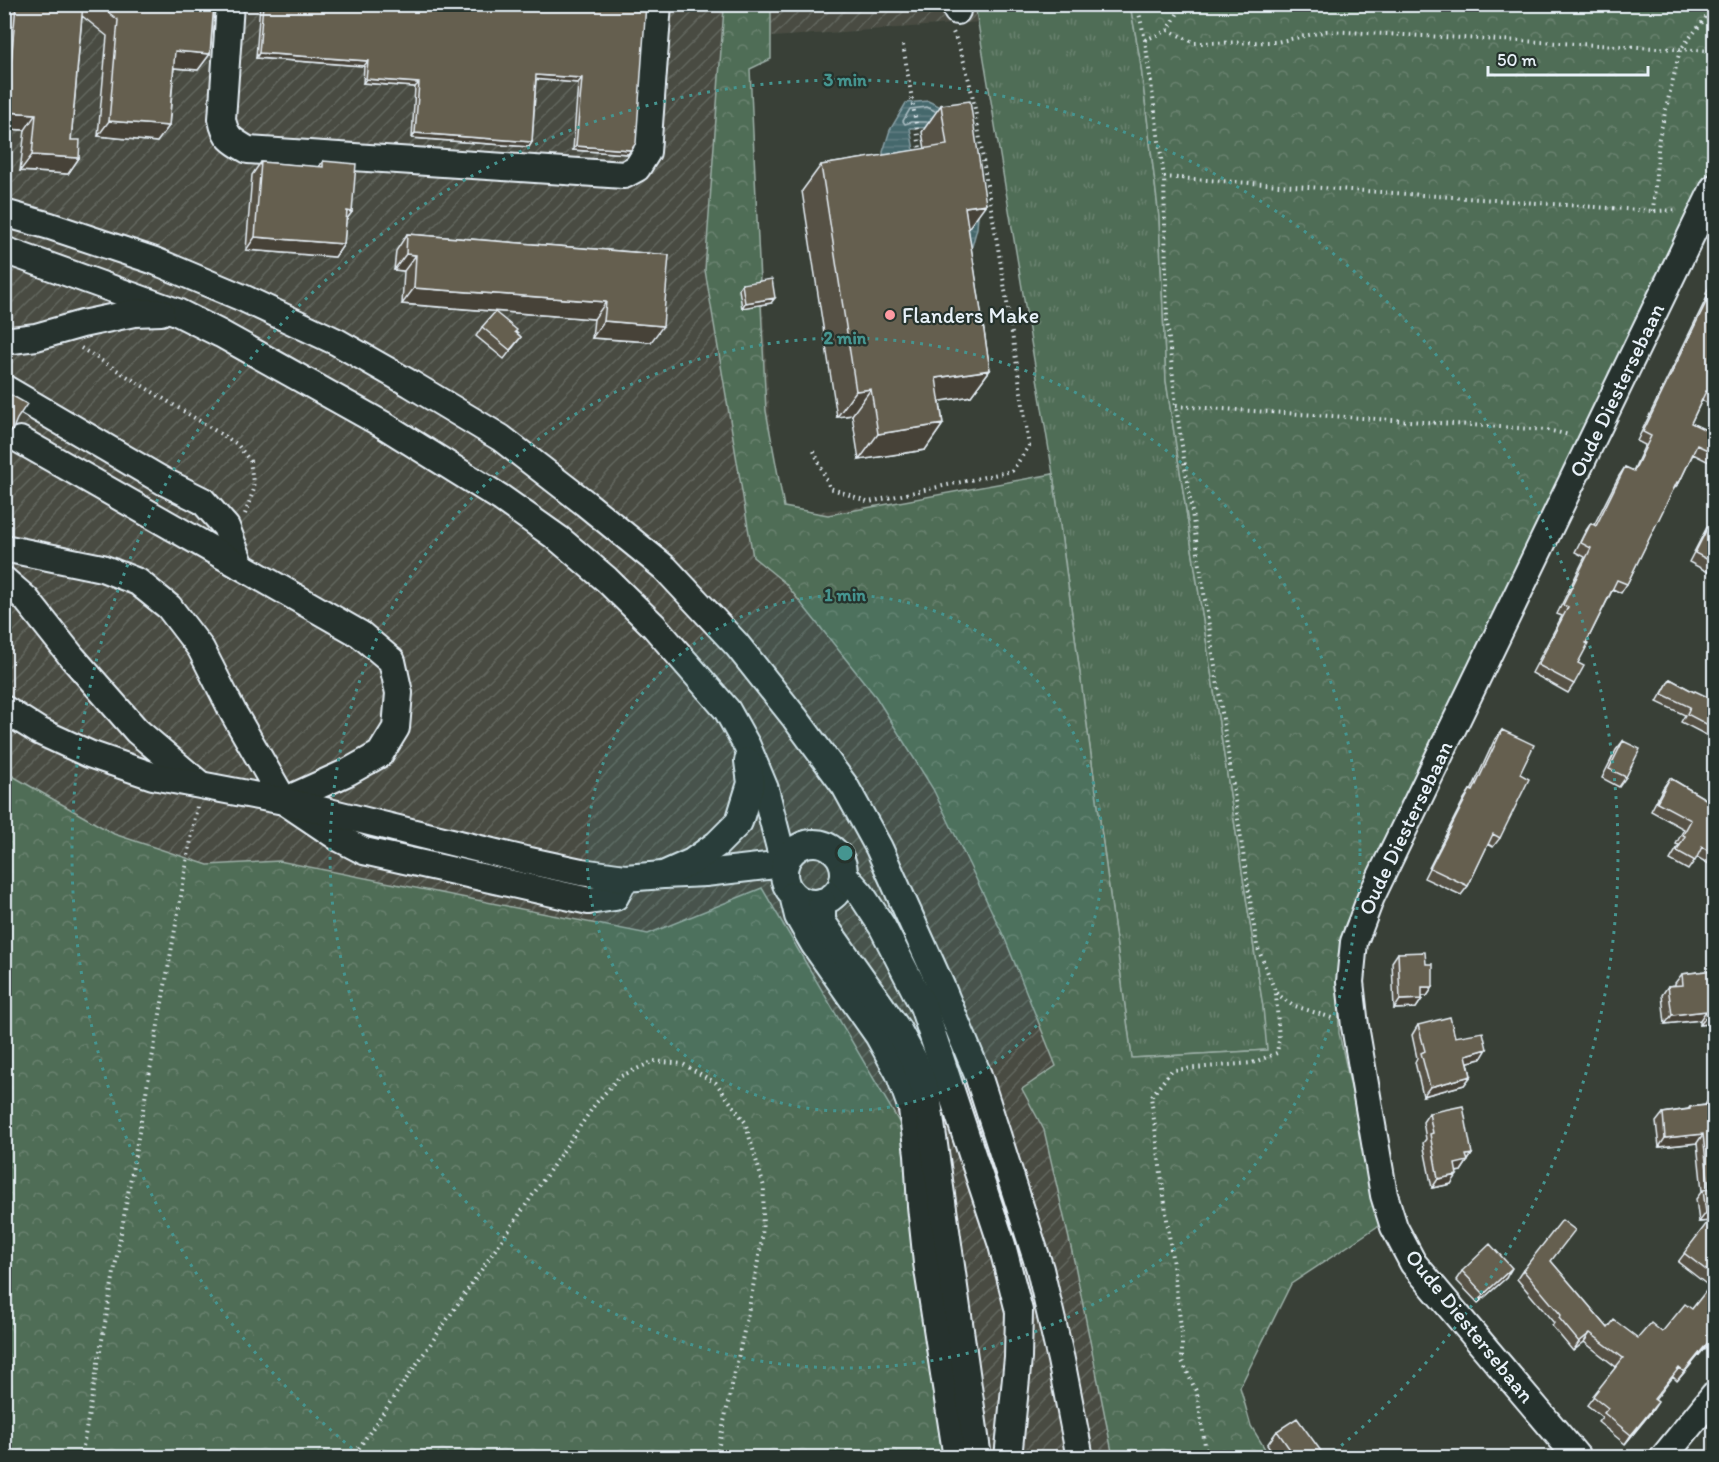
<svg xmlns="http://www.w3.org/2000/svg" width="1719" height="1462" viewBox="0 0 1719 1462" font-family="Itim,sans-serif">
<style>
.industrial{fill:url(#industrial-furrows)}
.grass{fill:url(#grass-tufts);stroke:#9cafa7;stroke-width:1.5}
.forest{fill:url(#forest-crowns);stroke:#9cafa7;stroke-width:1.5}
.water{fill:url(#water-rules);stroke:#869ea4;stroke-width:1.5}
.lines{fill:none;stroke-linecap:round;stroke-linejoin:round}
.shore{stroke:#a7bac0;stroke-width:1.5}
.minor-casing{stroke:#e8f1f8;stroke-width:30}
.path{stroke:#e8f1f8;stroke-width:4;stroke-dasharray:1.5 4.5;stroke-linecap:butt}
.minor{stroke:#26332d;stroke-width:26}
.wall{fill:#575144;stroke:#e8f1f8;stroke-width:1.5}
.shaded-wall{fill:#474237;stroke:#e8f1f8;stroke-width:1.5}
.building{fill:#655e4f;stroke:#e8f1f8;stroke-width:1.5}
.ring{fill:none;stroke:#459590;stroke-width:3;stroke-dasharray:3 6}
.poi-dot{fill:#ff9aa2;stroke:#26332d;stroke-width:2}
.labels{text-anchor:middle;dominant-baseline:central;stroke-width:4.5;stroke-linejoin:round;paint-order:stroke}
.poi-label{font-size:22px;fill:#e8f1f8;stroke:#26332d;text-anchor:start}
.street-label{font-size:22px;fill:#e8f1f8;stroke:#26332d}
.centre{fill:#459590;stroke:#26332d;stroke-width:3}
.ring-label{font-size:18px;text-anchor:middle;font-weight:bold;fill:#459590;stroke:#26332d;stroke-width:4.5;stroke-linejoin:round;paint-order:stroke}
</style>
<defs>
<pattern id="industrial-furrows" width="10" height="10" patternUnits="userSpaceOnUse" patternTransform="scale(1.5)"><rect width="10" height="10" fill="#494c42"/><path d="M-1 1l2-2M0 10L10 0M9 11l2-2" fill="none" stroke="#63665e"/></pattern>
<pattern id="grass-tufts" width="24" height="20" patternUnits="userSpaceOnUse" patternTransform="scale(1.5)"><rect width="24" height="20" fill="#506d56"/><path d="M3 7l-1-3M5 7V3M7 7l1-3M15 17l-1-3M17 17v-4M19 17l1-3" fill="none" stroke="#69826f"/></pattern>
<pattern id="forest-crowns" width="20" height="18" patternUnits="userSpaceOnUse" patternTransform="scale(1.5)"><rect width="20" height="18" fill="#506d56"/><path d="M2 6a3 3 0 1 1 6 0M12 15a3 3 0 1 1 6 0" fill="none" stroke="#69826f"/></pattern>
<pattern id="water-rules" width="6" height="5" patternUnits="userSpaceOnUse" patternTransform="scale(1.5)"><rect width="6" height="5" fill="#45676c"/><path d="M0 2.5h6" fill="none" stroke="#607d82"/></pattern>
</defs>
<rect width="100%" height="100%" fill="#394037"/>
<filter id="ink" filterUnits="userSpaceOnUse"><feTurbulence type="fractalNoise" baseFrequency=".0167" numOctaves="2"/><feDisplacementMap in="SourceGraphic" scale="12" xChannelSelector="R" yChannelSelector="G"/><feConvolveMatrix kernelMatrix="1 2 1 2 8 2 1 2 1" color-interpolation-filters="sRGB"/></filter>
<g filter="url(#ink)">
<path class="industrial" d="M5 5H977L980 22 746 39 776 516 1045 487 1194 1457 5 1458Z"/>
<path class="grass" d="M975 5H1130L1140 59 1159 217 1166 381 1263 1007 1268 1050 1132 1058 1053 474Z"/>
<path class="forest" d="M1130 5H1714V162L1344 927 1338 977 1339 1033 1381 1224 1291 1284 1240 1387 1251 1426 1270 1457H1113L1075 1265 1044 1130 1022 1089 1056 1066 1005 939 933 789 876 697 785 583 753 557 705 270 724 8 771 10V59L750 69 766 411 784 507 828 515 1053 474 1132 1058 1267 1050 1263 1007 1166 381 1159 217 1140 59Z
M4 770 16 778 114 834 208 865 279 861 648 934 762 888 902 1127 950 1457H5Z"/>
<path class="water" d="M928 101 954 113 980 192 977 228 968 261 952 127 910 128 918 173 885 177 883 152 890 130 906 103Z"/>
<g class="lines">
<path class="shore" d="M927 122H911L905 124 903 121 910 109 927 107 935 111"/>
<defs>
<g id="minor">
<path d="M230 4 222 119C225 137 232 141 248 150L624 175 637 168 647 152 658 4"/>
<path d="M956 4 957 11"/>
<path d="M4 213 50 226 155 261 243 298 337 342 411 384 501 438 585 503 665 568 737 645 795 718 845 786 879 848 941 986 978 1075 1040 1269 1061 1360 1080 1458"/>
<path d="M4 250 177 312 221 334 382 424 501 498 559 539 606 579 654 626 727 710 747 746 765 789 784 864 705 873 663 875"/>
<path d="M4 341 36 337 82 324 134 313 161 312"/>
<path d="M4 388 163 481 203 501 226 527 241 566"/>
<path d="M20 440 360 634 392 661 399 693 396 728 380 754 348 772 284 801"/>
<path d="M4 548 102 568 138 582 169 607 201 649 234 714 284 801 339 838 364 851 589 901 615 897 625 878"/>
<path d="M4 580 26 599 72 657 137 731 198 783"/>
<path d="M4 709 39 731 89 754 153 776 284 801 525 860 581 872 625 878 663 875 692 862 717 844 739 822 751 783 748 761"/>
<circle cx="814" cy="873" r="30"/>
<path d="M844 875 861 894 882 926 923 1006 1002 1245 1019 1311 1018 1358 1008 1458"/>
<path d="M793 895 798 916 814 944 878 1035 899 1073 912 1109 918 1154 921 1206 927 1263 957 1458"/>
<path d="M822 902V922L898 1030 914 1060 927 1095 978 1458"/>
<path id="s1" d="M1578 1458 1413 1263 1394 1227 1384 1195 1355 1026 1350 982 1354 942 1371 897 1714 188"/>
<path d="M1663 1458 1714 1395"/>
</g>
</defs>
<use href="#minor" class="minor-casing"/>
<path class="path" d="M1137 4 1145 40 1164 177 1167 321 1176 406 1257 946 1276 993 1279 1040 1277 1053 1252 1063 1172 1070 1151 1097 1182 1334V1361L1197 1393 1207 1458
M1168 30 1195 43 1277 42 1327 31 1714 51
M1145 40 1168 30 1183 4
M903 45 921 154
M1164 177 1653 211 1678 210
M1653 211 1659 138 1680 50 1712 10 1714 4
M81 348 237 444 250 461 254 489 245 514
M1176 406 1547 430 1570 435
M814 451 830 488 869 502 1012 471 1029 446C1016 357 1002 268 986 179 978 130 973 77 953 32
M1276 993 1292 1005 1332 1018
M81 1458 197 806
M352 1458 596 1103 619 1077 654 1061 683 1064 716 1083 745 1122 764 1187 762 1240 748 1313 716 1458"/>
<use href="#minor" class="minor"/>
</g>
<path class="wall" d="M6 4H214L210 54 198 70 174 68 169 126 157 142 98 136 107 36 82 16 71 140 79 158 68 174 20 171 25 130 4 129V28Z
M260 4H646L628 154 573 150 578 83 536 79 532 142 529 147 412 138 415 87 363 83 364 66 256 58Z
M941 105 968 229 990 370 971 396 940 401 943 424 925 450 859 460 852 415 837 417 802 191 821 165 925 149 922 132Z
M323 161 352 212 346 220 344 244 335 257 246 250 252 175 261 162 319 167Z
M407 234 669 255 651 342 592 338 594 319 402 304 404 271 394 270 396 251Z
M1714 276V407L1702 400 1691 423 1714 434V461L1713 464 1693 454 1679 483 1672 491 1627 584 1621 593 1613 589 1586 643 1578 663 1574 684 1568 693 1532 673 1562 616 1557 614 1585 557 1575 552 1585 532 1591 523 1594 525 1619 476 1625 467 1633 471 1645 445 1637 441 1708 295 1706 294Z
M742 284 771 303 742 308 739 289Z
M482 327 516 332 521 337 504 359 476 336Z
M4 391 16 419 12 431 4 441Z
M1713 517 1714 563 1708 572 1689 562 1707 527Z
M1670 679 1694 692 1714 700V739L1681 722 1685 715 1657 702Z
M1502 730 1520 774 1500 838 1493 847 1488 844 1468 886 1461 895 1424 878 1464 799 1470 790 1471 791 1495 739Z
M1623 741 1626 777 1619 787 1602 778 1616 750Z
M1670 778 1714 804V867L1697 857 1688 870 1670 860 1679 845 1676 844 1684 829 1651 811 1663 788Z
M1398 953 1426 964 1433 987 1427 996H1422V999L1416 1008 1394 1009 1392 962Z
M1714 970V1023L1700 1025V1020L1665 1024 1662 995 1668 986 1675 985V983L1682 974Z
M1418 1025 1455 1037 1481 1059 1468 1062 1471 1076 1464 1085 1423 1096 1415 1062 1417 1058 1412 1035Z
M1714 1101V1339L1705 1350 1704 1349 1677 1381 1673 1377 1655 1400 1652 1411 1625 1444 1598 1422 1602 1417 1587 1405 1616 1367 1584 1342 1573 1351 1552 1326 1554 1323 1517 1279 1523 1270 1551 1261 1608 1328 1638 1338 1662 1332 1692 1309 1710 1287 1678 1262 1709 1221 1699 1222 1696 1199 1702 1191 1697 1143 1659 1147 1656 1122 1663 1113 1688 1109 1690 1107 1705 1105 1707 1102Z
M1429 1113 1472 1154 1461 1171 1456 1172 1451 1184 1432 1188 1423 1143 1426 1139 1423 1122Z
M1462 1271 1506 1278 1478 1303 1456 1280Z
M1277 1431 1326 1458H1276L1267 1445Z"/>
<path class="shaded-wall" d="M175 51 210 54 198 70 164 67Z
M259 53 368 61 364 66 256 58Z
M536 75 582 78 578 83 533 79Z
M366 79 419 83 415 87 363 83Z
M7 112 36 114 25 130 4 129V116Z
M109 121 169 126 157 142 98 136Z
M415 133 532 142 529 147 412 138Z
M576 146 631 150 628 154 573 150Z
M32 155 79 158 68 174 20 171Z
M986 204 967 230 965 207Z
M347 211 352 212 343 224Z
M255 237 344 244 335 257 246 250Z
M406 254 416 255 404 271 394 270Z
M414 288 606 302 594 319 402 304Z
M775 298 771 303 742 308 745 303Z
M604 321 663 326 651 342 592 338Z
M990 370 971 396 918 405 936 378Z
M871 389 852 415 837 417 856 391Z
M943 424 925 450 859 460 878 434Z
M1422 987H1433L1427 996H1416Z
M1422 999 1416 1008 1394 1009 1400 1000Z
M1706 1011 1700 1020 1665 1024 1672 1015Z
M1714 1015V1023L1700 1025 1707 1016Z
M1487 1049 1481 1059 1460 1064 1466 1055Z
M1471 1076 1464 1085 1423 1096 1430 1087Z
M1703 1134 1697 1143 1659 1147 1665 1138Z
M1472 1154 1461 1171 1449 1173 1455 1164 1466 1155Z
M1457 1175 1451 1184 1432 1188 1438 1179Z
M1714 1212V1215L1710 1221 1699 1222 1706 1213Z
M1512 1268 1506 1278 1478 1303 1484 1294Z
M1590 1333 1584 1342 1573 1351 1579 1342Z
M1710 1340 1704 1349 1677 1381 1684 1372Z
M1658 1402 1652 1411 1625 1444 1631 1435Z"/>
<path class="building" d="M16 4H83L71 140H80L79 158 32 155 36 114 7 112Z
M98 4H214L210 54 175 51 169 126 109 121 118 20Z
M263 4H646L636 143 631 150 576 146 582 78 536 75 532 142 415 133 419 83 366 79 368 61 259 53Z
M970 101 986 204 965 207 990 370 936 378 943 424 878 434 871 389 856 391 821 165 947 145 941 105Z
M323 161 356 164 352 212 347 211 344 244 255 237 261 162 323 167Z
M407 234 669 255 663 326 604 321 606 302 414 288 416 255 406 254Z
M772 279 775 298 745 303 742 284Z
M1714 280V395L1706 391 1691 423 1714 434V453L1697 445 1679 483 1677 482 1627 584 1617 580 1586 643 1588 644 1578 663 1584 666 1574 684 1538 665 1568 607 1563 605 1591 548 1581 543 1591 523 1596 526 1625 467 1634 471 1651 436 1643 432 1714 286 1712 285Z
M495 312 517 330 515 332 521 337 510 350 482 327Z
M4 391 27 404 17 419 12 431 4 427Z
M1713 517 1714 518V563L1695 553Z
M1670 679 1694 692 1695 691 1714 700V728L1687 714 1690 707 1662 694Z
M1502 730 1534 745 1520 774 1529 779 1500 838 1493 834 1468 886 1430 868 1470 790 1473 791Z
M1623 741 1640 749 1626 777 1609 769Z
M1670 778 1714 804V854L1702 847 1695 861 1677 851 1685 836 1683 835 1691 820 1657 802Z
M1425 952 1426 964H1433V987H1422V999L1400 1000 1398 953Z
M1714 970V1015L1707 1016 1706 1011 1672 1015 1668 986 1683 985 1682 974Z
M1450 1017 1455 1037 1483 1032 1487 1049 1466 1055 1471 1076 1430 1087 1421 1053 1425 1051 1418 1025Z
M1714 1101V1212L1706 1213 1703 1190 1709 1189 1703 1134 1665 1138 1663 1113 1690 1109V1107L1707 1105V1102Z
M1463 1106 1472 1154 1466 1155 1468 1161 1455 1164 1457 1175 1438 1179 1430 1134 1433 1133 1429 1113Z
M1714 1214V1276L1684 1253Z
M1562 1220 1575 1230 1551 1261 1608 1328 1614 1320 1638 1338 1651 1323 1662 1332 1685 1304 1692 1309 1714 1281V1338L1712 1341 1710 1340 1684 1372 1679 1368 1654 1399 1658 1402 1631 1435 1604 1413 1608 1408 1593 1396 1623 1358 1590 1333 1579 1342 1559 1318 1561 1315 1523 1270Z
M1490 1244 1512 1268 1484 1294 1462 1271Z
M1297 1418 1326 1458H1296L1277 1431Z"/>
</g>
<circle cx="845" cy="853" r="258" fill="#459590" fill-opacity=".12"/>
<g class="ring">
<circle cx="845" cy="853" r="258"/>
<circle cx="845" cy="853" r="515"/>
<path d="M359 1454A773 773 0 1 1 1331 1454"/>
</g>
<circle class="poi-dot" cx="890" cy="315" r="6"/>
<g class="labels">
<g class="poi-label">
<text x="902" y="315">Flanders Make</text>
</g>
<g class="street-label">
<text stroke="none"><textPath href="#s1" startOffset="1197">Oude Diestersebaan</textPath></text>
<text stroke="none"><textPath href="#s1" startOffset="711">Oude Diestersebaan</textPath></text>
<text transform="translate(1470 1326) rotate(51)">Oude Diestersebaan</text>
</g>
</g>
<circle cx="845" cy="853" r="9" class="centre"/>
<g class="ring-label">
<text x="845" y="86">3 min</text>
<text x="845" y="344">2 min</text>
<text x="845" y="601">1 min</text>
</g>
<rect width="1719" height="1462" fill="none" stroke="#26332d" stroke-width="24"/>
<rect x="12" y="12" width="1695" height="1438" fill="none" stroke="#e8f1f8" stroke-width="2" filter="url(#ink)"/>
<path d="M1488 66v9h160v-9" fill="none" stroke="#e8f1f8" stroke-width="3"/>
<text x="1497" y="66" font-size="18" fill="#e8f1f8" stroke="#26332d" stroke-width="4.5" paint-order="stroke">50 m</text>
</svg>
